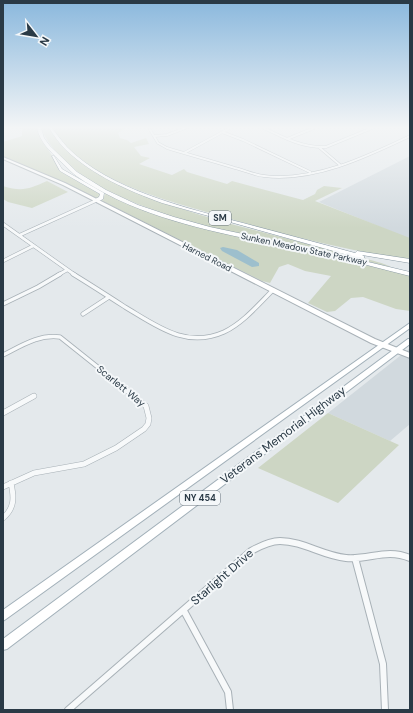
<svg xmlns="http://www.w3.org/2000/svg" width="413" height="713" viewBox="0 0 413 713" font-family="'DM Sans',sans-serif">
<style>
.built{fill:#d1d9de}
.green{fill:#cdd6c4}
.water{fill:#9dbfcd}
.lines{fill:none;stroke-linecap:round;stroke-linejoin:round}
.street-far4-casing{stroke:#a8b1b7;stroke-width:3}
.street-far3-casing{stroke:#a8b1b7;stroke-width:4}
.street-far2-casing{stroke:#a8b1b7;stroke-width:5}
.street-far1-casing{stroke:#a8b1b7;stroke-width:6}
.street-casing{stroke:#a8b1b7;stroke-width:8}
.secondary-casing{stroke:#a8b1b7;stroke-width:2}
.primary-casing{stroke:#a2b0b9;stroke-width:2}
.highway-casing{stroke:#8a9aa4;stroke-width:1}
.street-far4{stroke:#f7f9fa;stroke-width:2}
.street-far3{stroke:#f7f9fa;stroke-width:3}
.street-far2{stroke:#f7f9fa;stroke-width:3.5}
.street-far1{stroke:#f7f9fa;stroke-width:5}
.street{stroke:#f7f9fa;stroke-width:6}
.secondary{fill:#fff;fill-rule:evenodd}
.primary{fill:#fff;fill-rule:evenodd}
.highway{fill:#fff;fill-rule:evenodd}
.labels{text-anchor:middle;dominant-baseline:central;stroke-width:4;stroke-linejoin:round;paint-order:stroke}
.shield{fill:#f4f7f9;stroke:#67737c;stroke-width:1}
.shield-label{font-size:9px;font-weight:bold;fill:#2a3a46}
.far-street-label{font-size:9px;fill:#2a3a46;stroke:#f4f7f9}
.street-label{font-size:10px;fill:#2a3a46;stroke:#f4f7f9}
.near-street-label{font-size:12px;fill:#2a3a46;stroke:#f4f7f9}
</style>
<rect width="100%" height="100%" fill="#e4e9ec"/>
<path class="built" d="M410 156V239L319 202Z
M410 348V424L390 441 328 413Z"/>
<path class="green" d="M22 128H37C42 141 46 146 53 157 56 163 58 168 63 173L100 194 101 196 98 198H94L30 168 3 157V142L22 136Z
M41 128H49C84 195 257 230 328 249 340 253 384 262 391 267 361 260 330 253 300 247 226 231 73 205 41 128Z
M52 128H126L118 133 120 138 127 140 131 143 146 138 149 144 134 147 141 156 150 158 139 164 172 175 184 169 187 172 227 184 232 181 303 200 315 194 317 190 324 186 342 188 315 201 410 238V260C346 250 283 235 221 216 166 200 84 181 52 128Z
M47 181 68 192 32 208 8 202 3 199V186C22 192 29 189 47 181Z
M107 193 173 220 200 228 410 275V311L396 309 363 297 351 298 335 311 327 312 308 303 331 276 305 271 288 264 279 267 270 283 262 281 102 201 105 194Z
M328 413 399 445 338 503 258 468Z"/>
<path class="water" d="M223 247 237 250 259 263V266L252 267 222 251 220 248Z"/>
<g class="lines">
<defs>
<path id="street-far4" d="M149 128 158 143 167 148C190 155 212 161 235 168 244 170 254 175 264 176 314 182 366 157 410 136
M264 128C284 138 303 148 326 147L372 128
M222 132 243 140 310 172
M154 136 167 135 185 128
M287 139 314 128
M320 148 340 165
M184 153 230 128"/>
<path id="street-far3" d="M3 224 75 275
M20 235 95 201
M3 261 33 246
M58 275 67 270"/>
<path id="street-far2" d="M73 274C91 285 108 296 125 307 157 326 186 349 224 332 243 323 258 305 273 290
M3 304 38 287 60 274
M83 314 109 297
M3 355C21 346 39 334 60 337L119 384"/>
<path id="street-far1" d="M3 413 34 396
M3 487 34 473 84 464 116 448 144 429 148 424 149 418 146 406 118 383
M3 518C15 508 14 497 11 483"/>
<path id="street" d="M355 558 383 664 385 710
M184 611 228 692 230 710
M68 710 251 551C260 546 270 541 280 541 303 541 323 556 346 558 370 560 386 548 410 558"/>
<path id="secondary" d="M3 157 65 183 375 339 410 353V358L371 343 63 185 3 159Z"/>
<path id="primary" d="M410 323V328L6 619 3 621V610Z
M408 339H410V344L7 649 3 650V639Z"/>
<path id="highway" d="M37 128H41L44 138 50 146 77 172 106 190 138 205 174 217 210 227 322 251 410 272V276C378 268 345 259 313 252 233 235 143 223 75 175 69 170 65 165 59 160 50 151 40 142 37 128Z
M49 128H52C57 135 62 141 67 147 109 190 187 208 243 223 281 233 318 243 355 253L357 251 410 259V263L362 255 365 257 362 259 162 203C127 190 94 176 66 150 60 144 54 136 49 128Z
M52 156H54L62 169 104 193 103 199 97 202H93V200L99 197 100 194 60 171Z"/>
</defs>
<use href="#street-far4" class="street-far4-casing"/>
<use href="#street-far3" class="street-far3-casing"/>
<use href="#street-far2" class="street-far2-casing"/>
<use href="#street-far1" class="street-far1-casing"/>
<use href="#street" class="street-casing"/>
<use href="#secondary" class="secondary-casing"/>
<use href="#primary" class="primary-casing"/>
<use href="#highway" class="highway-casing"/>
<use href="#street-far4" class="street-far4"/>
<use href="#street-far3" class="street-far3"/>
<use href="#street-far2" class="street-far2"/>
<use href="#street-far1" class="street-far1"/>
<use href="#street" class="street"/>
<use href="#secondary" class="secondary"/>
<use href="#primary" class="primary"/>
<use href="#highway" class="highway"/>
</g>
<linearGradient id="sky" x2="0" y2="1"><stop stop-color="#8ab8dd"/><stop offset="0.56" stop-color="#f3f5f6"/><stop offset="1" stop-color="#f3f5f6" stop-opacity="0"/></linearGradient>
<rect width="413" height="228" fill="url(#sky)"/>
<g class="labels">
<g class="shield">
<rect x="209" y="211" width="22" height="14" rx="3"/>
<rect x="180" y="491" width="40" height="14" rx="3"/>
</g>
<g class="shield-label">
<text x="220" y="218">SM</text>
<text x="200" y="498">NY 454</text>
</g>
<g class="far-street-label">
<text transform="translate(304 249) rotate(12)">Sunken Meadow State Parkway</text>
<text transform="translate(207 257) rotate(27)">Harned Road</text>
</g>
<g class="street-label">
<text transform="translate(121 386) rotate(39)">Scarlett Way</text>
</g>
<g class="near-street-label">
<text transform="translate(283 435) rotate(-37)">Veterans Memorial Highway</text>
<text transform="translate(222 577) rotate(-41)">Starlight Drive</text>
</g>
</g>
<rect width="413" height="713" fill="none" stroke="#2a3a46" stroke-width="8"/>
<g transform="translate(36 36) rotate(121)" stroke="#f4f7f9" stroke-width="3" paint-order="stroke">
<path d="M0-3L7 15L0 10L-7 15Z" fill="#2a3a46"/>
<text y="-6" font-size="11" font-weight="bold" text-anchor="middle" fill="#2a3a46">N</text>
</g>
</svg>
